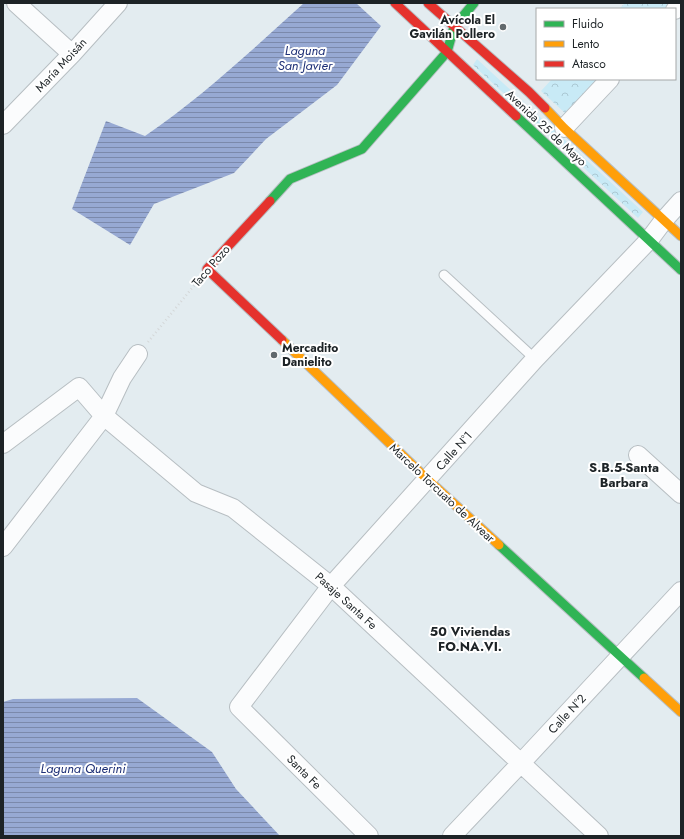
<svg xmlns="http://www.w3.org/2000/svg" width="684" height="839" viewBox="0 0 684 839" font-family="Jost,sans-serif">
<style>
.forest{fill:url(#forest-crowns)}
.water{fill:url(#water-rules)}
.lines{fill:none;stroke-linecap:round;stroke-linejoin:round}
.lane-casing{stroke:#b7bec2;stroke-width:11}
.street-casing{stroke:#b7bec2;stroke-width:20}
.fast-casing{stroke:#b7bec2;stroke-width:11}
.slow-casing{stroke:#b7bec2;stroke-width:11}
.jam-casing{stroke:#b7bec2;stroke-width:11}
.path{stroke:#d4d7d8;stroke-width:2.5;stroke-dasharray:1 3;stroke-linecap:butt}
.lane{stroke:#fbfcfd;stroke-width:9}
.street{stroke:#fbfcfd;stroke-width:18}
.fast{stroke:#30b455;stroke-width:9}
.slow{stroke:#ff9f0a;stroke-width:9}
.jam{stroke:#e5322d;stroke-width:9}
.poi-dot{fill:#62696d;stroke:#fff;stroke-width:1.5}
.labels{text-anchor:middle;dominant-baseline:central;stroke-width:4;stroke-linejoin:round;paint-order:stroke}
.poi-label{font-size:12px;font-weight:bold;fill:#1d2326;stroke:#fff;text-anchor:end}
.street-label{font-size:12px;fill:#1d2326;stroke:#fff}
.water-label{font-size:13px;font-style:italic;fill:#1f3177;stroke:#fff}
.neighbourhood-label{font-size:13px;font-weight:bold;fill:#1d2326;stroke:#fff}
</style>
<defs>
<pattern id="forest-crowns" width="20" height="18" patternUnits="userSpaceOnUse"><rect width="20" height="18" fill="#c8eaf6"/><path d="M2 6a3 3 0 1 1 6 0M12 15a3 3 0 1 1 6 0" fill="none" stroke="#abc8d3"/></pattern>
<pattern id="water-rules" width="6" height="5" patternUnits="userSpaceOnUse"><rect width="6" height="5" fill="#97a9d3"/><path d="M0 2.5h6" fill="none" stroke="#7b89ab"/></pattern>
</defs>
<rect width="100%" height="100%" fill="#e3ecf0"/>
<path class="forest" d="M625 3H670L664 9H619Z
M477 59 643 212 638 218 473 65Z
M552 79H598L565 113 541 91Z"/>
<path class="water" d="M304 3H356L381 26 337 85 266 139 234 173 154 204 130 245 72 209 106 121 145 136C202 97 253 49 304 3Z
M137 698 212 752 236 789 280 836H3V702L13 699Z"/>
<g class="lines">
<defs>
<path id="lane" d="M444 275 535 359"/>
<path id="street" d="M16 3 72 54
M675 10 681 4
M3 125 72 54 118 3
M564 128 610 79
M3 444 79 387 104 416 196 493 233 508 331 586 599 836
M638 455 681 494
M3 547 104 416 122 378 138 354
M369 836 239 707 331 586 535 359 649 240 664 220 681 201
M452 836 520 764 681 591"/>
<path id="fast" d="M516 116 681 270
M270 201 290 179 362 149 447 52 454 27 474 3
M499 545 644 678"/>
<path id="slow" d="M545 108 564 128 681 236
M282 340 428 480 499 545
M644 678 681 712"/>
<path id="jam" d="M395 3 516 116
M428 3 529 92 545 108
M270 201 207 269 282 340"/>
</defs>
<use href="#lane" class="lane-casing"/>
<use href="#street" class="street-casing"/>
<use href="#fast" class="fast-casing"/>
<use href="#slow" class="slow-casing"/>
<use href="#jam" class="jam-casing"/>
<path class="path" d="M148 342 197 282"/>
<use href="#lane" class="lane"/>
<use href="#street" class="street"/>
<use href="#fast" class="fast"/>
<use href="#slow" class="slow"/>
<use href="#jam" class="jam"/>
</g>
<g class="poi-dot">
<circle cx="503" cy="27" r="4"/>
<circle cx="274" cy="355" r="4"/>
</g>
<g class="labels">
<g class="poi-label">
<text x="495" y="20">Avícola El<tspan x="495" dy="14">Gavilán Pollero</tspan></text>
<text x="282" y="348" text-anchor="start">Mercadito<tspan x="282" dy="14">Danielito</tspan></text>
</g>
<g class="street-label">
<text transform="translate(61 65) rotate(-47)">María Moisán</text>
<text transform="translate(546 128) rotate(43)">Avenida 25 de Mayo</text>
<text transform="translate(211 266) rotate(-49)">Taco Pozo</text>
<text transform="translate(454 451) rotate(-48)">Calle N°1</text>
<text transform="translate(442 493) rotate(43)">Marcelo Torcuato de Alvear</text>
<text transform="translate(346 601) rotate(42)">Pasaje Santa Fe</text>
<text transform="translate(567 714) rotate(-47)">Calle N°2</text>
<text transform="translate(304 772) rotate(45)">Santa Fe</text>
</g>
<g class="water-label">
<text x="305" y="50">Laguna<tspan x="305" dy="15">San Javier</tspan></text>
<text x="83" y="768">Laguna Querini</text>
</g>
<g class="neighbourhood-label">
<text x="624" y="467">S.B.5-Santa<tspan x="624" dy="15">Barbara</tspan></text>
<text x="470" y="631">50 Viviendas<tspan x="470" dy="15">FO.NA.VI.</tspan></text>
</g>
</g>
<rect width="684" height="839" fill="none" stroke="#1d2326" stroke-width="8"/>
<rect x="536" y="8" width="140" height="72" fill="#ffffff" stroke="#a5a7a8"/>
<rect x="544" y="21" width="20" height="6" fill="#30b455" stroke="#a5a7a8"/>
<text x="572" y="28" font-size="12" fill="#1d2326">Fluido</text>
<rect x="544" y="41" width="20" height="6" fill="#ff9f0a" stroke="#a5a7a8"/>
<text x="572" y="48" font-size="12" fill="#1d2326">Lento</text>
<rect x="544" y="61" width="20" height="6" fill="#e5322d" stroke="#a5a7a8"/>
<text x="572" y="68" font-size="12" fill="#1d2326">Atasco</text>
</svg>
